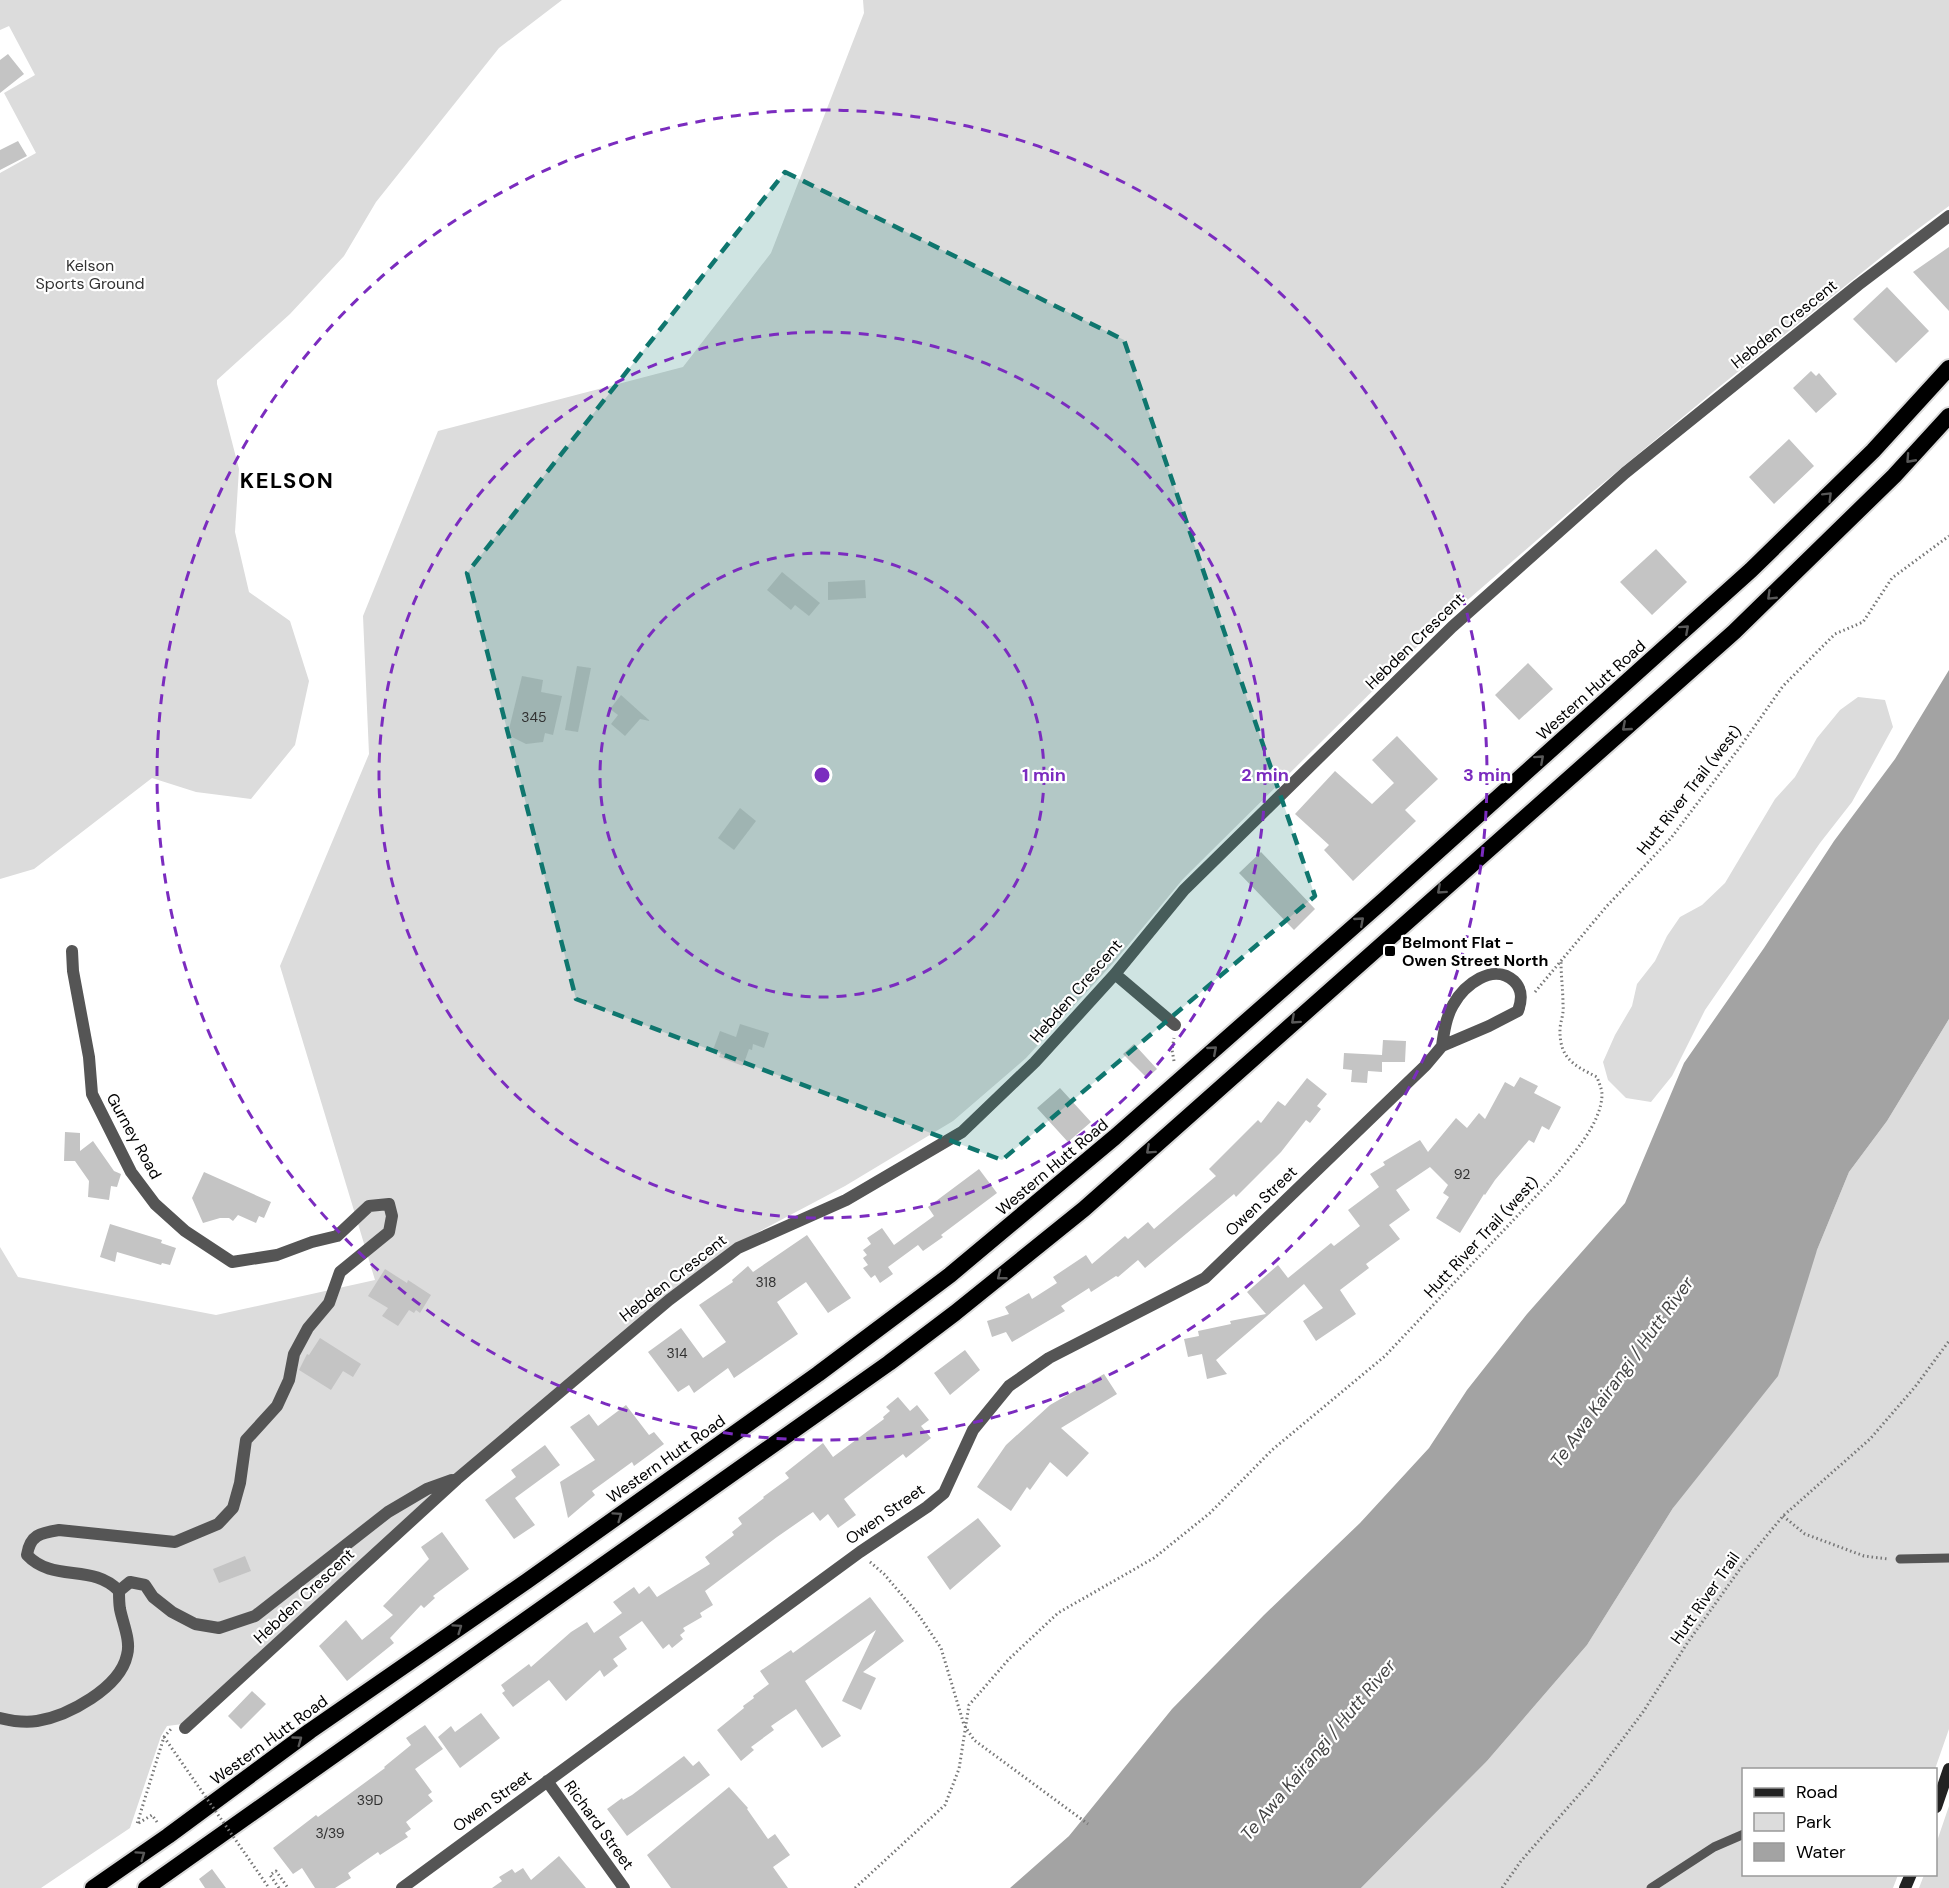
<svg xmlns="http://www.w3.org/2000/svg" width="1949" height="1888" viewBox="0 0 1949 1888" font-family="'DM Sans',sans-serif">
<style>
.green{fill:#dcdcdc}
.water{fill:#a3a3a3}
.building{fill:#c4c4c4}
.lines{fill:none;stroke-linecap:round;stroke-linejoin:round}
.trunk-casing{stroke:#dbdbdb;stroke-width:20}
.path{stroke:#777;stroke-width:3;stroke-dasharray:1.5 3;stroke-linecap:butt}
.service{stroke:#555;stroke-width:9}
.minor{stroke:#555;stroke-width:12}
.secondary{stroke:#222;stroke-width:12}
.trunk{stroke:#000;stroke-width:16}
.path-bridge{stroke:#777;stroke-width:3;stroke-dasharray:1.5 3;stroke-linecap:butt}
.oneway{stroke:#595959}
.marked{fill:#0f766e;fill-opacity:0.2;stroke:#0f766e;stroke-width:4.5;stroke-dasharray:12 8;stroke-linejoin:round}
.ring{fill:none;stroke:#7b2cbf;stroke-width:3;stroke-dasharray:10 8}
.poi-dot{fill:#000;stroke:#fff;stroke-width:2}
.labels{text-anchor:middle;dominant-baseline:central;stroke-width:4.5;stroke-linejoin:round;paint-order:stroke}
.number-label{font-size:14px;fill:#313131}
.park-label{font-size:16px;fill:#333;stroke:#fff}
.street-label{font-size:16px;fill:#000;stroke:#fff}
.poi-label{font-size:16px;font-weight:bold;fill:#000;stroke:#fff;text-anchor:start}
.water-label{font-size:18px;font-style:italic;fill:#444;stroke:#fff}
.district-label{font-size:22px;font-weight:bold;letter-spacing:1.5px;fill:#000;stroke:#fff}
.centre{fill:#7b2cbf;stroke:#fff;stroke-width:3}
.ring-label{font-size:18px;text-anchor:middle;font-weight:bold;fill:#7b2cbf;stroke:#fff;stroke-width:4.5;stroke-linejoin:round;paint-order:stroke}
</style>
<rect width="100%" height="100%" fill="#fff"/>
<path class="green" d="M0 0H562L499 48 376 202 344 256 290 314 217 380V384L239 469 235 532 249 592 290 621 309 681 295 745 251 799 196 792 152 778 34 869 0 879V173L36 153 4 93 35 75 9 26 0 30Z
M863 0H1949V206L1895 246 1719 387 1590 494 1441 623 1183 879 1115 961 1026 1058 953 1121 845 1186 734 1245 183 1724 167 1726 161 1736 130 1828 41 1888H0V1247L18 1277 216 1315 375 1280 280 966 369 754 363 616 438 431 683 367 771 253 864 13Z
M1858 697 1885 700 1893 727 1852 802 1820 843 1705 1010 1672 1076 1651 1102 1626 1098 1608 1080 1603 1062 1615 1035 1632 1006 1637 984 1655 961 1667 936 1680 917 1702 905 1725 883 1775 799 1795 777 1817 738 1840 710Z
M1949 1019V1729L1935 1769 1744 1770V1874L1898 1875 1893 1888H1361L1487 1761 1587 1645 1673 1508 1817 1250 1849 1172 1887 1121Z
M1949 1806V1888H1919L1924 1875 1936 1874V1844Z"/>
<path class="water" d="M1949 670V1019L1887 1121 1849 1172 1817 1250 1778 1376 1673 1508 1587 1645 1487 1761 1361 1888H1010L1069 1836 1172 1709 1264 1615 1360 1523 1429 1448 1467 1390 1527 1314 1625 1203 1684 1063 1764 948 1834 841 1895 759Z"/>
<path class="building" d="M8 54 24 74 0 93V60Z
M18 141 27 156 0 170V150Z
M1949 247V311L1913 272Z
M1887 287 1929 331 1896 363 1853 319Z
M1811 371 1816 376 1819 373 1837 394 1816 413 1793 388Z
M1789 439 1814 466 1774 504 1749 477Z
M1656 549 1687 582 1652 615 1620 582Z
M782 572 820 603 809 616 795 605 791 610 767 590Z
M865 580 866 598 828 600V582Z
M1528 663 1553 689 1519 720 1495 695Z
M577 666 591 668 578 732 565 730Z
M522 676 543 680 541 692 562 696 553 735 545 733 543 742 526 744 510 736 511 730 509 729Z
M621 695 650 721 640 719 625 736 611 724 618 715 610 709Z
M1397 736 1438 779 1405 810 1416 821 1353 881 1324 850 1329 845 1295 814 1335 771 1372 804 1394 783 1372 760Z
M740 808 756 821 734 850 718 838Z
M1261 852 1315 909 1294 930 1239 873Z
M740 1024 769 1033 764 1048 753 1044 752 1050 749 1049 743 1066 719 1057 721 1052 713 1050 720 1031 736 1037Z
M1383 1040 1406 1041 1405 1062H1382V1072L1368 1071 1367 1083 1351 1082 1352 1070 1343 1069 1344 1053 1382 1055Z
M1134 1044 1157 1069 1147 1078 1123 1054Z
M1520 1077 1538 1086 1534 1093 1561 1107 1549 1130 1542 1126 1534 1143 1529 1140 1495 1180 1485 1195 1484 1194 1460 1233 1436 1218 1449 1197 1443 1193 1448 1185 1430 1167 1396 1190 1410 1210 1389 1225 1400 1239 1366 1264 1369 1268 1340 1290 1356 1314 1316 1341 1303 1321 1323 1308 1304 1284 1216 1360 1227 1374 1207 1379 1202 1354 1188 1357 1184 1339 1199 1336 1198 1331 1231 1324 1230 1321 1266 1314 1247 1292 1278 1265 1288 1278 1331 1243 1334 1246 1360 1226 1348 1210 1379 1187 1370 1174 1385 1165 1383 1162 1420 1140 1428 1152 1456 1118 1467 1128 1479 1113 1485 1119 1505 1082 1514 1087Z
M1307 1078 1327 1094 1317 1106 1321 1109 1310 1123 1306 1120 1281 1152 1236 1197 1234 1194 1145 1268 1138 1260 1118 1277 1116 1276 1091 1292 1089 1288 1061 1306 1065 1311 1012 1342 1006 1332 992 1337 987 1321 1009 1314 1005 1307 1029 1293 1032 1299 1057 1283 1053 1277 1086 1255 1092 1264 1125 1236 1128 1239 1148 1222 1154 1229 1216 1176 1209 1169 1258 1120 1261 1123 1278 1101 1285 1106Z
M1060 1088 1091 1122 1068 1142 1037 1108Z
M65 1132 80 1133V1151L93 1141 114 1171 121 1174 117 1187 111 1186 109 1200 88 1197 89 1181 75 1161H64Z
M979 1169 997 1193 941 1235 943 1237 923 1251 918 1245 888 1267 893 1274 880 1283 875 1275 871 1278 863 1268 868 1265 863 1258 867 1255 863 1250 871 1244 867 1238 882 1228 894 1245 934 1216 928 1207Z
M204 1172 271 1202 264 1218 259 1216 256 1223 238 1215 233 1221 229 1218H220L203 1223 192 1198Z
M110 1224 162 1240 161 1243 176 1248 170 1265 162 1263 161 1265 117 1252 115 1262 100 1257Z
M807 1235 851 1298 828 1313 806 1282 777 1302 798 1334 734 1378 728 1368 694 1393 689 1385 678 1392 648 1352 681 1328 703 1358 726 1342 699 1305 733 1282 732 1280 748 1266 753 1272Z
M385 1269 407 1283 408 1280 431 1295 420 1313 416 1310 414 1313 409 1310 398 1326 382 1316 388 1308 368 1296Z
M320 1338 361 1364 353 1377 343 1371 331 1390 299 1370 307 1354 309 1355Z
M965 1350 980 1370 950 1395 934 1373Z
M1104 1374 1117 1394 1061 1428 1089 1453 1067 1477 1050 1462 1030 1490 1027 1487 1011 1511 977 1487 1006 1445 1050 1405Z
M898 1397 910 1411 917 1405 929 1420 921 1426 931 1438 906 1458 903 1454 844 1499 856 1515 838 1528 828 1514 820 1521 813 1512 777 1537 705 1591 713 1605 700 1613 702 1617 683 1628 685 1631 680 1635 683 1639 672 1648 669 1644 663 1649 642 1621 619 1637 627 1649 613 1659 618 1666 604 1677 600 1670 566 1701 549 1680 513 1707 502 1693 505 1691 501 1685 529 1664 531 1667 571 1632 587 1622 594 1633 622 1613 613 1602 634 1587 639 1594 649 1586 657 1597 710 1564 705 1557 734 1535 732 1532 742 1524 738 1518 764 1498 763 1497 789 1478 785 1473 823 1443 833 1457 884 1419 883 1417 890 1411 886 1407Z
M626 1405 649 1435 654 1432 664 1444 634 1466 632 1462 592 1491 595 1495 568 1518 560 1482 595 1460 570 1427 589 1414 598 1426Z
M545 1445 560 1465 515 1498 535 1525 514 1539 485 1500 516 1477 511 1470Z
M978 1518 1001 1546 950 1590 927 1557Z
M442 1532 469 1569 433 1596 435 1598 424 1608 421 1605 390 1638 394 1643 347 1681 319 1646 346 1620 362 1640 393 1615 383 1606 429 1559 421 1547Z
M245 1556 251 1571 219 1583 213 1569Z
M870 1597 904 1641 863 1672 876 1678 861 1710 842 1701 876 1630 805 1681 841 1736 822 1748 796 1709 771 1726 774 1730 751 1747 754 1750 741 1761 717 1730 744 1708 743 1706 754 1698 753 1696 769 1684 760 1671 791 1650 793 1653Z
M252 1691 266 1704 241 1729 228 1716Z
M481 1713 500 1738 460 1768 438 1737 451 1726 455 1732Z
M425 1725 443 1749 415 1769 432 1792 428 1795 433 1801 406 1822 411 1829 405 1833 408 1837 380 1855 378 1852 352 1870 348 1873 351 1878 335 1888H315L302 1868 293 1874 273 1848 316 1815 318 1817 385 1768 384 1767 411 1745 406 1738Z
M684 1756 693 1766 699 1761 710 1775 627 1836 607 1809 622 1798 623 1800 632 1795Z
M729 1787 748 1808 747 1809 768 1839 775 1834 790 1855 773 1867 788 1888H671L647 1855Z
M559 1856 586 1888H492L502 1881 499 1877 512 1869 515 1873 523 1868 531 1880Z
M212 1869 226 1888H205L199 1879Z"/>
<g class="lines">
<defs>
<path id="trunk" d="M93 1888 168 1836 310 1731 527 1581 818 1374 950 1275 1115 1137 1385 899 1751 570 1873 451 1949 368
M146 1888 889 1363 955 1313 1084 1209 1734 632 1894 476 1949 416"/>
</defs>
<use href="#trunk" class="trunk-casing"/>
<path class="path" d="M1535 992 1606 907 1671 838 1740 747 1783 686 1835 634 1863 622 1892 578 1949 536
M1174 1061 1172 1050 1174 1038
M1783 1516 1805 1534 1864 1556 1888 1559
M870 1562 884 1574 918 1614 941 1648 964 1725 974 1740 1088 1824
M157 1822 152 1815 137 1824 164 1737 171 1729
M279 1888 270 1875 276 1871 288 1888
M855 1888 945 1805 959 1769 969 1705 1009 1659 1058 1613 1154 1558 1210 1513 1272 1450 1385 1356 1555 1176C1573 1154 1601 1124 1602 1095 1602 1089 1599 1083 1597 1077 1573 1065 1559 1058 1560 1028 1561 1020 1564 1013 1563 1005 1563 990 1561 976 1561 962
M1502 1888 1521 1861 1591 1781 1643 1712 1688 1642 1745 1562 1783 1516 1870 1439 1915 1387 1949 1341"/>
<path class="service" d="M1900 1559 1949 1558
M1651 1888 1714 1847 1744 1834"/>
<path class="minor" d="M72 951 73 971 89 1057 92 1094 131 1172 155 1204 185 1231 232 1262 277 1255 312 1242 337 1236 369 1206 389 1204 392 1216 389 1232 340 1272 329 1303 308 1328 294 1354 289 1380 277 1406 246 1440 240 1483 233 1508 218 1524 175 1542 59 1530C40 1533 30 1535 27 1555 53 1583 93 1563 119 1591
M1115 974 1175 1025
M0 1718C12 1721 24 1723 37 1721 68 1716 120 1688 127 1655 131 1641 123 1624 120 1609 119 1603 119 1597 119 1591L130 1582 145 1585 153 1597 172 1612 195 1624 219 1628 255 1616 388 1512 427 1489 452 1480
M185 1728 457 1479 669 1300 738 1248 846 1200 962 1132 1035 1062 1115 974 1184 890 1452 627 1625 473 1858 285 1949 216
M547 1781 624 1888
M402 1888 860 1552 927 1507 944 1493 973 1430 1009 1386 1049 1358 1205 1278 1426 1065 1442 1046 1489 1026 1518 1011C1522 1000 1523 990 1514 981 1493 962 1464 985 1453 1005 1446 1017 1444 1032 1442 1046"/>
<path class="secondary" d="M1936 1807 1949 1769
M1905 1888 1911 1874"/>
<use href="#trunk" class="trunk"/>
<path class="path-bridge" d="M164 1737 269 1888"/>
</g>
<defs><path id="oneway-chevron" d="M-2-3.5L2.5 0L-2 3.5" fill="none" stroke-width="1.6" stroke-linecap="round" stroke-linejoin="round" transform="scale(1.5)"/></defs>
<g class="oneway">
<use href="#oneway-chevron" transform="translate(1910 459) rotate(132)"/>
<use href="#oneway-chevron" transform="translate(1828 496) rotate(-45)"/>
<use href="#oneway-chevron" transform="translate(1771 596) rotate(136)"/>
<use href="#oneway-chevron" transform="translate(1685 629) rotate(-42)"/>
<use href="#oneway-chevron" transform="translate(1626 727) rotate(139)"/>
<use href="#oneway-chevron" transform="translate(1540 759) rotate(-42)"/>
<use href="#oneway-chevron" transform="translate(1441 890) rotate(138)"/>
<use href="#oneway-chevron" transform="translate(1360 921) rotate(-41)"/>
<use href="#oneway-chevron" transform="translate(1295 1020) rotate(138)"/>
<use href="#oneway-chevron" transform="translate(1213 1050) rotate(-41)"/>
<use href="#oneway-chevron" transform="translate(1150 1150) rotate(138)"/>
<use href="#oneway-chevron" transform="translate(1001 1276) rotate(142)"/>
<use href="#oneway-chevron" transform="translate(618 1516) rotate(-35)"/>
<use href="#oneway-chevron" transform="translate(458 1628) rotate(-35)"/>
<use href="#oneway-chevron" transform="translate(298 1740) rotate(-36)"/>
<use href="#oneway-chevron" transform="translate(141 1855) rotate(-35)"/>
</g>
<path class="marked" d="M785 172 1124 340 1315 896 1002 1160 576 999 467 573Z"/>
<g class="ring">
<circle cx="822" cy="775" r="222"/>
<circle cx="822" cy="775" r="443"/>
<circle cx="822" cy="775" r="665"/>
</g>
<rect class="poi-dot" x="1384" y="945" width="12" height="12" rx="3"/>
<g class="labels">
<g class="number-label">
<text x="534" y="717">345</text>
<text x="1462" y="1174">92</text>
<text x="766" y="1282">318</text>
<text x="677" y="1353">314</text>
<text x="370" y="1800">39D</text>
<text x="330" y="1833">3/39</text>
</g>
<g class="park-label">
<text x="90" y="265">Kelson<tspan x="90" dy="18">Sports Ground</tspan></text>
</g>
<g class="street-label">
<text transform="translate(1784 324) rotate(-39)">Hebden Crescent</text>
<text transform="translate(1415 641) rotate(-44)">Hebden Crescent</text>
<text transform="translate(1591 690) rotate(-42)">Western Hutt Road</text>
<text transform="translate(1689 790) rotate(-52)">Hutt River Trail (west)</text>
<text transform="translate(1076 991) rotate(-49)">Hebden Crescent</text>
<text transform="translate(134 1136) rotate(61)">Gurney Road</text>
<text transform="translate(1052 1167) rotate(-40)">Western Hutt Road</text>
<text transform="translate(1261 1201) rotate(-44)">Owen Street</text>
<text transform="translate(1481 1237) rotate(-47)">Hutt River Trail (west)</text>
<text transform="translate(673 1278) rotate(-38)">Hebden Crescent</text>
<text transform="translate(666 1459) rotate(-35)">Western Hutt Road</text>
<text transform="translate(885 1514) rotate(-35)">Owen Street</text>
<text transform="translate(304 1596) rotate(-43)">Hebden Crescent</text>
<text transform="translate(1705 1598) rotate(-55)">Hutt River Trail</text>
<text transform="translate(269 1740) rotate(-36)">Western Hutt Road</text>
<text transform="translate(492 1801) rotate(-36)">Owen Street</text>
<text transform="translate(599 1825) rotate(54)">Richard Street</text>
</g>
<g class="poi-label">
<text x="1402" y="942">Belmont Flat -<tspan x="1402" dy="18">Owen Street North</tspan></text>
</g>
<g class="water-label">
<text transform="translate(1622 1372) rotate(-54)">Te Awa Kairangi / Hutt River</text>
<text transform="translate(1318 1750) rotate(-50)">Te Awa Kairangi / Hutt River</text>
</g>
<g class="district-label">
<text x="287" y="480">KELSON</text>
</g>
</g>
<circle cx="822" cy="775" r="9" class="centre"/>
<g class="ring-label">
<text x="1044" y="781">1 min</text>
<text x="1265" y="781">2 min</text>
<text x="1487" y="781">3 min</text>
</g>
<rect x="1742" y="1768" width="195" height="108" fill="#ffffff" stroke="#999999" stroke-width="1.5"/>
<rect x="1754" y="1788" width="30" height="9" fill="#222222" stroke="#999999" stroke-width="1.5"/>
<text x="1796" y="1798" font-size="18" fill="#000000">Road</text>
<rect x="1754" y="1813" width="30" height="18" fill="#dcdcdc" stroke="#999999" stroke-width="1.5"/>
<text x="1796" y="1828" font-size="18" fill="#000000">Park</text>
<rect x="1754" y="1843" width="30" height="18" fill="#a3a3a3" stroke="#999999" stroke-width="1.5"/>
<text x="1796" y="1858" font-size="18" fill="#000000">Water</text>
</svg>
